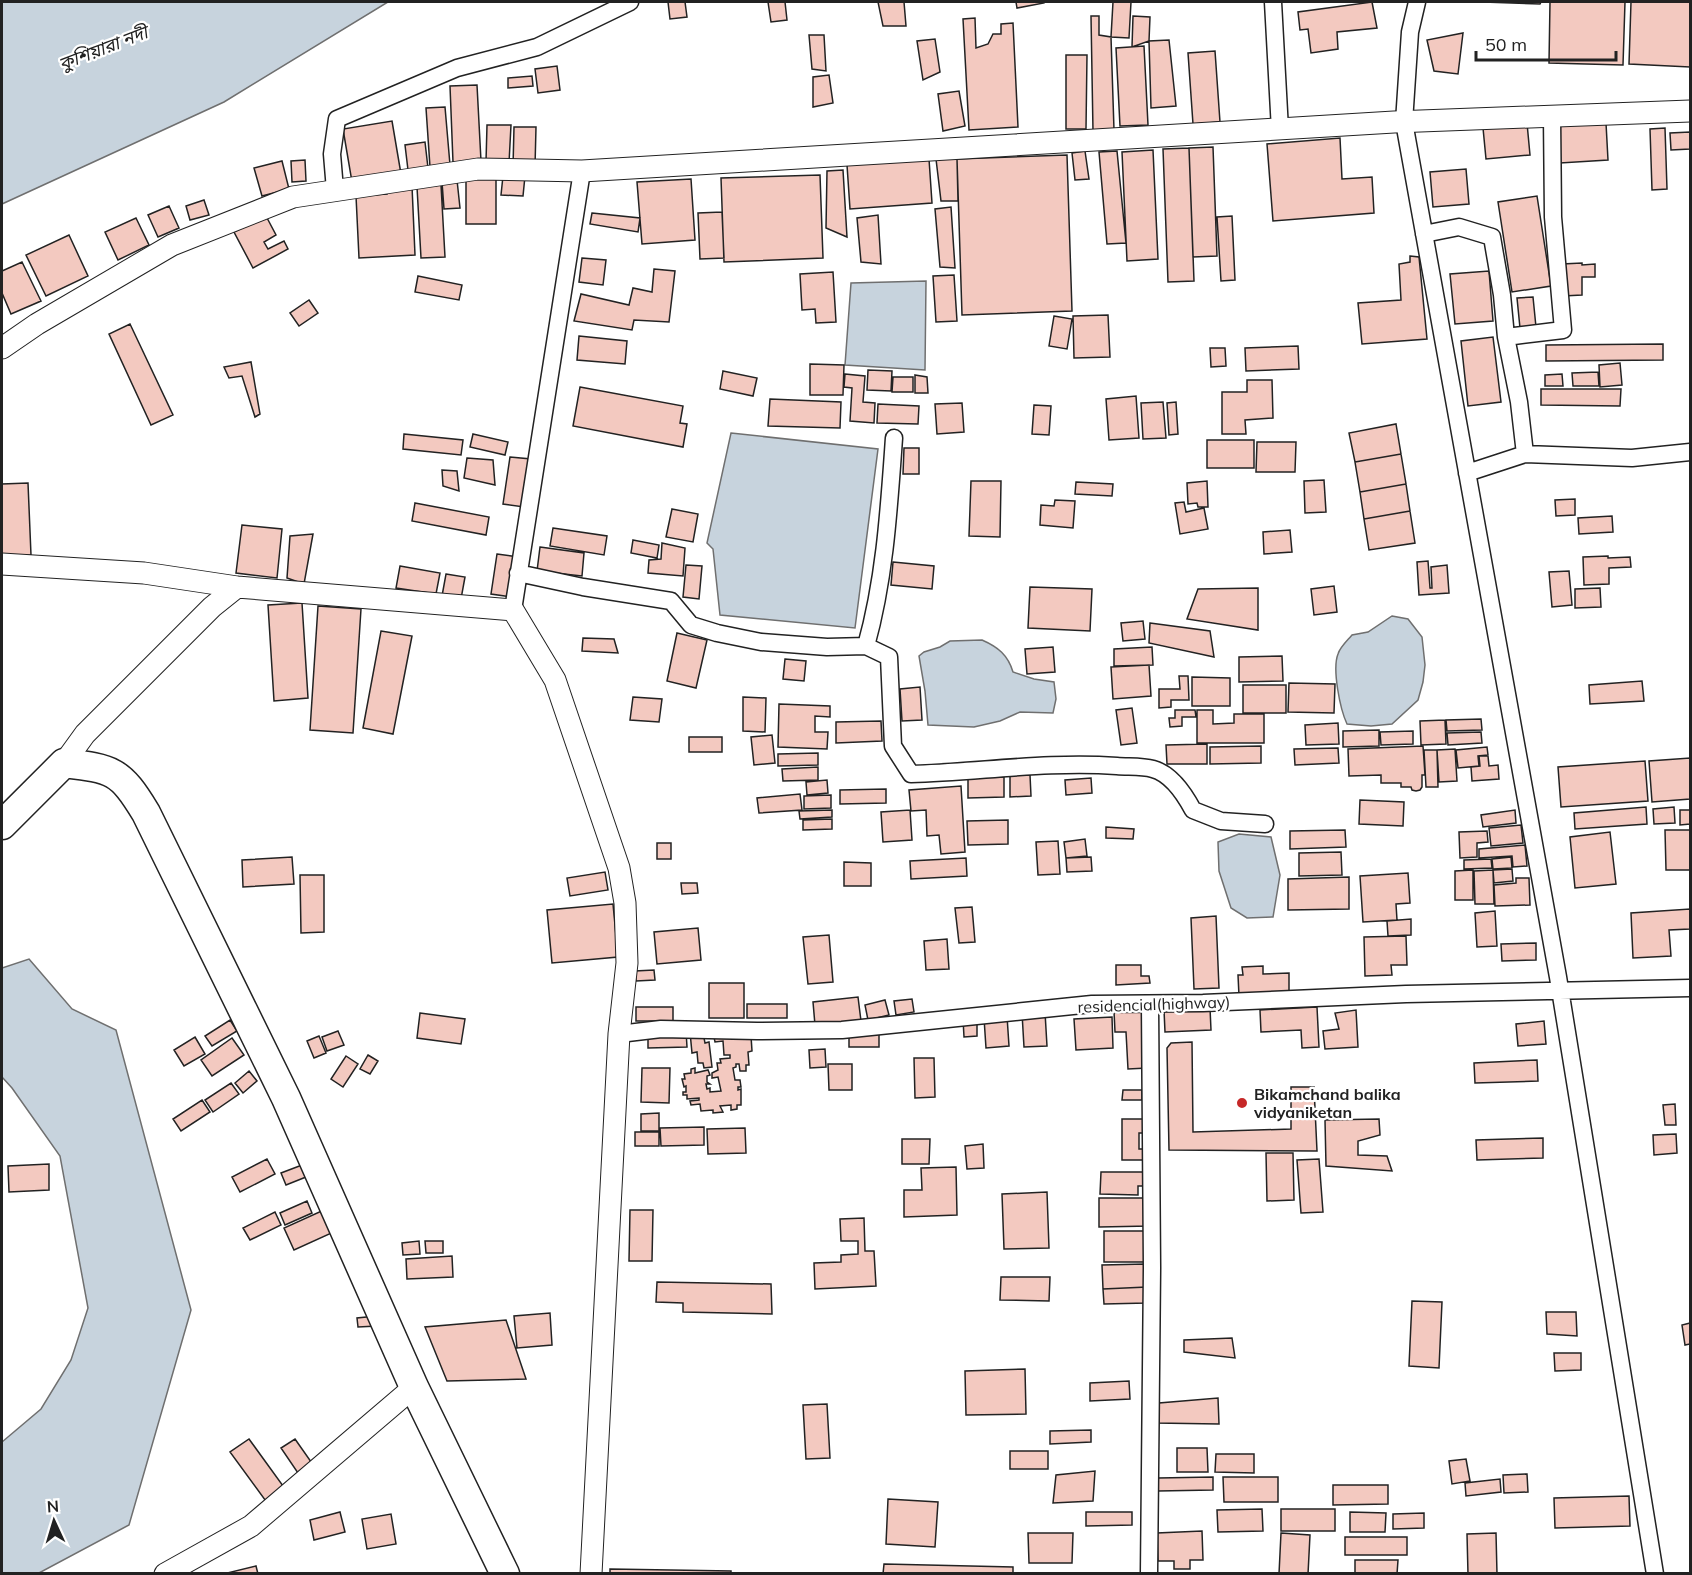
<svg xmlns="http://www.w3.org/2000/svg" width="1692" height="1575" viewBox="0 0 1692 1575" font-family="Mulish,'Noto Sans Bengali',sans-serif">
<style>
.water{fill:#c7d3dd;stroke:#6f6f6f;stroke-width:1.5}
.building{fill:#f3c9c0;stroke:#222;stroke-width:1.5}
.lines{fill:none;stroke-linecap:round;stroke-linejoin:round}
.minor-casing{stroke:#222;stroke-width:19}
.tertiary-casing{stroke:#222;stroke-width:23}
.trunk-casing{stroke:#222;stroke-width:31}
.minor{stroke:#fff;stroke-width:16}
.tertiary{stroke:#fff;stroke-width:21}
.trunk{stroke:#fff;stroke-width:28}
.poi-dot{fill:#c62828;stroke:#fff;stroke-width:2}
.labels{text-anchor:middle;dominant-baseline:central;stroke-width:4.5;stroke-linejoin:round;paint-order:stroke}
.street-label{font-size:16px;fill:#222;stroke:#fff}
.poi-label{font-size:16px;font-weight:bold;fill:#222;stroke:#fff;text-anchor:start}
.water-label{font-size:18px;font-style:italic;fill:#222;stroke:#fff}
</style>
<rect width="100%" height="100%" fill="#fff"/>
<path class="water" d="M2 2H388L224 102 2 204Z
M926 281 925 370 845 365 851 283Z
M731 433 878 449 855 628 720 615 713 549 707 543Z
M1392 616 1408 619 1422 637 1425 665 1423 682 1418 700 1392 724 1371 726 1347 724C1340 709 1332 669 1338 654 1340 647 1347 641 1352 635L1368 632Z
M982 640C998 647 1008 655 1013 672L1034 679 1054 682 1056 699 1053 713 1020 712 1000 721 974 727 928 725 925 691 919 656 924 652 940 647 950 641Z
M1239 834 1271 837 1280 875 1273 917 1247 918 1231 908 1219 871 1218 842Z
M29 959 72 1009 116 1030 191 1310 129 1525 39 1573 2 1574V1442L41 1409 71 1360 88 1308 60 1156 12 1088 2 1077V968Z"/>
<path class="building" d="M668 2H685L687 17 670 19Z
M768 2H785L787 20 771 22Z
M878 2H904L906 26H883Z
M1016 2H1044V3L1017 8Z
M1113 2H1131L1129 38 1111 37Z
M1372 2 1377 28 1337 32 1338 49 1311 53 1308 29 1300 30 1298 12Z
M1483 2H1541L1540 4Z
M1550 2H1625L1623 65 1549 63Z
M1631 2H1690V67L1629 64Z
M1091 16H1099V35L1111 37 1114 130 1093 131Z
M1133 16 1150 17 1149 41 1132 47Z
M975 18 976 48 988 44 993 34H1001V24L1013 23 1018 127 969 130 963 19Z
M1463 33 1458 74 1434 71 1427 40Z
M809 35H824L826 71 812 69Z
M935 39 940 72 923 80 917 41Z
M1169 40 1176 106 1151 108 1149 41Z
M1144 46 1148 125 1120 126 1116 48Z
M1215 51 1220 122 1193 124 1188 53Z
M1066 55H1087L1086 129H1066Z
M557 66 560 90 538 93 535 69Z
M829 75 833 103 813 107V77Z
M532 76 533 86 508 88V78Z
M477 85 481 161 453 162 450 86Z
M959 91 965 126 943 131 938 94Z
M445 107 450 165 430 167 426 108Z
M392 121 401 174 352 182 343 129Z
M1527 123 1530 155 1486 159 1483 128Z
M1606 123 1608 160 1560 163 1557 126Z
M487 125H511L509 163 486 162Z
M514 127H536L535 167H513Z
M1665 128 1667 189 1652 190 1650 129Z
M1690 132V149L1671 150 1670 133Z
M1340 138 1342 179 1372 177 1374 213 1273 221 1267 144Z
M425 142 428 168 408 170 405 145Z
M1213 147 1217 256 1193 257 1189 148Z
M1189 148 1194 281 1168 282 1163 149Z
M1153 150 1158 259 1127 261 1122 152Z
M1085 151 1089 179 1075 180 1072 153Z
M1117 151 1126 243 1107 244 1099 152Z
M1067 155 1072 311 962 315 957 159Z
M929 159 932 203 850 209 847 165Z
M936 159H957L958 201H941Z
M305 160 306 181 292 182 291 161Z
M282 161 289 189 262 196 254 168Z
M1466 169 1469 204 1433 207 1430 172Z
M843 170 847 237 826 228 827 171Z
M820 175 823 258 724 262 721 178Z
M503 176H525L523 196 501 195Z
M496 178V224H466V179Z
M691 179 695 240 642 244 637 182Z
M457 180 460 208 444 209 442 182Z
M441 185 445 257 421 258 417 187Z
M412 186 415 255 359 258 356 196 387 194 386 188Z
M1537 196 1551 286 1512 292 1498 202Z
M204 200 209 215 190 220 186 206Z
M169 206 179 228 158 237 148 215Z
M951 207 955 268 940 267 935 209Z
M722 212 724 258 700 259 698 213Z
M592 213 640 218 638 232 590 224Z
M878 215 881 264 861 262 857 218Z
M266 216 276 235 264 242 268 249 284 241 288 249 253 268 234 232Z
M1232 216 1235 280 1221 281 1217 217Z
M136 218 149 245 118 260 105 232Z
M69 235 88 276 46 296 26 255Z
M1410 256 1419 257 1427 339 1362 344 1358 303 1401 300 1399 264 1410 262Z
M582 258 606 260 603 285 579 282Z
M22 262 41 301 11 314 2 293V271Z
M1582 263V265L1595 264V277H1582V295L1563 296 1562 264Z
M654 269 675 271 669 322 634 320 632 330 574 321 581 294 629 305 633 288 652 292Z
M1489 271 1493 321 1455 324 1450 274Z
M833 272 836 322 816 323 815 309 802 310 800 274Z
M954 275 957 321 936 322 933 276Z
M418 276 462 285 459 300 415 292Z
M1533 297 1536 327 1520 328 1517 298Z
M309 300 318 313 299 326 290 313Z
M1108 315 1110 357 1074 358 1073 316Z
M1054 316 1072 319 1067 349 1049 346Z
M130 324 173 415 151 425 109 334Z
M579 336 627 341 625 364 577 360Z
M1493 337 1501 402 1468 406 1461 341Z
M1663 344V360L1546 361V345Z
M1298 346 1299 369 1246 371 1245 348Z
M1210 348H1225L1226 366 1211 367Z
M251 362 260 414 255 417 242 376 229 378 224 367Z
M1620 363 1622 385 1600 387 1599 365Z
M810 364 844 365 843 395H810Z
M868 370 892 371 891 391 867 390Z
M723 371 757 378 753 396 720 389Z
M1598 372 1599 386H1573L1572 373Z
M845 374 865 376 863 402 875 403 874 423 850 421 852 388 844 387Z
M1562 374 1563 386H1545V375Z
M915 375 927 377 928 393H915Z
M893 377H913V392H892Z
M1247 380H1272L1273 418 1245 420 1246 434H1222V392H1247Z
M580 387 683 406 680 423 687 424 683 447 573 426Z
M1541 389H1621L1620 406 1541 405Z
M1136 396 1139 438 1109 440 1106 399Z
M770 399 841 402 840 428 768 426Z
M1163 402 1166 438 1143 439 1141 403Z
M1176 402 1178 434 1169 435 1167 403Z
M962 403 964 432 937 434 935 404Z
M878 404 919 406 918 424 877 423Z
M1034 405 1051 406 1049 435 1032 434Z
M1396 424 1401 454 1355 462 1349 433Z
M404 434 463 440 461 455 403 449Z
M473 434 508 442 505 455 470 447Z
M1207 440H1254V468H1207Z
M1257 442H1296L1295 472H1256Z
M904 448H919V474H903Z
M1401 454 1406 484 1360 492 1355 462Z
M510 457 531 459 524 507 503 504Z
M467 458 493 460 495 485 464 478Z
M442 470 457 471 459 491 443 486Z
M1324 480 1326 512 1305 513 1304 481Z
M971 481H1001L1000 537 969 536Z
M1207 481 1208 507H1198L1197 503 1188 504 1187 483Z
M1076 482 1113 484 1112 496 1075 494Z
M28 483 31 555 2 556V484Z
M1406 484 1410 511 1364 519 1360 492Z
M1575 499V515L1556 516 1555 500Z
M1055 500 1075 501 1073 528 1040 525 1041 505 1054 506Z
M1184 502 1186 512 1204 508 1208 529 1180 534 1175 503Z
M415 503 489 517 486 535 412 521Z
M672 509 698 514 693 542 666 537Z
M1410 511 1415 543 1369 550 1364 519Z
M1612 516 1613 532 1579 534 1578 518Z
M242 525 282 529 277 578 236 573Z
M553 528 607 536 604 555 550 546Z
M1290 530 1292 552 1264 554 1263 532Z
M313 534 304 584 287 578 290 536Z
M633 540 659 545 657 558 631 553Z
M662 543 685 548 683 576 648 573 649 560 661 559Z
M540 547 584 553 582 576 537 571Z
M497 554 518 557 511 597 491 594Z
M1608 556V558L1630 557 1631 567 1609 568V584L1584 585 1583 557Z
M1428 561 1430 588H1432L1431 567 1447 565 1449 593 1419 595 1417 562Z
M893 562 934 566 932 589 891 585Z
M686 565 702 566 699 599 683 597Z
M400 566 440 573 436 594 396 588Z
M1569 571 1572 605 1552 607 1549 572Z
M446 574 465 577 461 599 442 596Z
M1334 586 1337 612 1314 615 1311 589Z
M1030 587 1092 589 1090 631 1028 628Z
M1258 588V630L1187 619 1198 589Z
M1600 588 1601 607 1575 608V589Z
M302 603 308 698 274 701 268 605Z
M318 606 361 609 353 733 310 730Z
M1143 621 1145 639 1123 641 1121 623Z
M1150 623 1210 631 1214 657 1149 643Z
M381 631 412 636 393 734 363 728Z
M677 633 707 640 696 688 667 681Z
M583 638 614 639 618 653 582 651Z
M1053 647 1055 672 1027 674 1025 649Z
M1152 647 1153 665 1114 666V649Z
M1282 656 1283 681 1239 682V657Z
M785 659 806 661 804 681 783 679Z
M1149 665 1151 696 1113 699 1111 667Z
M1179 676H1188L1189 700H1171V707L1159 708V689H1180Z
M1192 677 1230 678V706H1192Z
M1642 681 1644 701 1590 704 1589 685Z
M1289 683 1335 684 1334 713 1288 712Z
M1243 685H1286V713H1243Z
M920 687 922 720 902 721 900 689Z
M633 697 662 699 659 722 630 720Z
M743 697 766 698 765 732 743 731Z
M779 704 830 706V717L815 716V732H828L827 749 778 747Z
M1132 708 1137 743 1121 745 1116 710Z
M1175 710H1195L1196 717H1182V726L1170 727 1169 718H1175Z
M1197 710H1213V724L1234 723V714H1264V743H1197Z
M1481 719 1482 730 1447 731 1446 720Z
M1445 720 1446 744 1421 745 1420 721Z
M881 721 882 741 836 743V722Z
M1338 723 1339 744 1306 745 1305 725Z
M1379 730V746L1343 747V731Z
M1413 731V744L1381 745 1380 732Z
M1481 732 1482 743 1448 745 1447 733Z
M772 735 775 763 754 765 751 737Z
M689 737H722V752H689Z
M1207 744V764H1167L1166 745Z
M1261 746V763L1210 764V747Z
M1423 746 1425 775H1422V787L1420 790 1416 791 1412 790 1411 787H1401V783H1381V775L1349 776 1348 749Z
M1487 747 1488 755 1478 756 1479 766 1458 768 1456 750Z
M1338 748 1339 763 1295 765 1294 749Z
M1455 749 1457 781 1439 782 1437 750Z
M1424 750H1437L1438 787H1426Z
M818 753V765L778 766V754Z
M1479 756H1488L1489 766 1498 765 1499 779 1472 781 1471 767 1480 766Z
M1690 758V799L1652 802 1649 761Z
M1645 761 1648 801 1561 807 1558 767Z
M818 767V780L783 781 782 769Z
M1010 775H1030L1031 796 1010 797Z
M968 777H1004V797L968 798Z
M1091 778 1092 793 1066 795 1065 780Z
M827 780 828 793 807 795 806 782Z
M961 786 965 852 941 854 939 835 927 836 926 810 911 811 909 790Z
M886 789V803L840 804V790Z
M800 794 802 810 759 813 757 798Z
M831 795V808L804 809V796Z
M1360 800 1404 802 1403 826 1359 824Z
M1646 807 1647 824 1575 829 1574 813Z
M1674 807 1675 823 1654 824 1653 809Z
M832 810V817L800 819 799 811Z
M910 810 912 840 883 842 881 812Z
M1515 810 1516 823 1483 827 1481 815Z
M1680 810H1690V824L1680 825Z
M832 819V829L803 830V820Z
M1008 820V844L968 845 967 821Z
M1521 825 1523 843 1491 846 1489 828Z
M1106 827 1134 829 1133 839 1106 838Z
M1345 830 1346 847 1290 849V831Z
M1665 830H1690V870H1666Z
M1487 831 1488 842 1477 843V857L1460 858 1459 832Z
M1610 832 1616 884 1575 888 1570 837Z
M1085 839 1087 856 1066 858 1064 842Z
M1058 841 1060 874 1038 875 1036 842Z
M657 843H671V859H657Z
M1525 845 1527 866 1513 867 1512 856 1479 858V849Z
M1341 852 1342 875 1299 876V853Z
M292 857 294 884 243 887 242 860Z
M1091 857 1092 871 1067 872 1066 858Z
M1511 857 1512 868 1493 869 1492 859Z
M966 858 967 876 911 879 910 861Z
M1491 859 1492 868 1464 869V860Z
M844 862 871 863V886H844Z
M1512 869 1513 881 1494 883 1493 870Z
M1473 870V900H1455V871Z
M1493 870 1494 904H1475L1474 871Z
M605 872 608 890 570 896 567 878Z
M1408 873 1410 903 1396 904 1397 920 1363 922 1360 876Z
M300 875H324V932L301 933Z
M1349 877V909L1288 910V879Z
M1516 878H1529L1530 905 1495 906 1494 885 1516 883Z
M681 883H697L698 893 682 894Z
M613 904 618 957 552 963 547 910Z
M972 907 975 942 959 943 955 908Z
M1690 909V929L1669 930 1671 956 1633 958 1631 913Z
M1495 911 1497 946 1477 947 1475 913Z
M1216 916 1219 988 1194 989 1191 918Z
M1411 919V935L1388 936 1387 921Z
M698 928 701 960 657 964 654 932Z
M829 935 833 982 808 984 803 937Z
M1406 936 1407 965H1391L1392 975 1365 976 1364 937Z
M947 939 949 969 926 970 924 941Z
M1536 943V960L1502 961 1501 944Z
M1116 965H1141V976H1149L1150 983 1116 985Z
M1263 966V974L1289 973V994L1239 996 1238 975H1243L1242 967Z
M654 970 655 980 636 981 635 971Z
M709 983H744V1018H709Z
M858 997 861 1021 815 1025 813 1002Z
M912 999 914 1012 896 1015 894 1001Z
M885 1000 889 1015 868 1020 865 1005Z
M747 1004H787V1018H747Z
M636 1007H673V1021H636Z
M1317 1007 1319 1047 1302 1048 1301 1030 1261 1032 1260 1010Z
M1210 1008 1211 1030 1165 1032 1164 1010Z
M1144 1010 1147 1068 1128 1069 1126 1032H1115L1114 1011Z
M1356 1010 1358 1047 1325 1049 1323 1031 1339 1029 1335 1013Z
M1045 1012 1047 1046 1024 1047 1022 1013Z
M420 1013 465 1019 461 1044 417 1038Z
M1007 1016 1009 1046 986 1048 984 1018Z
M1112 1017 1113 1048 1076 1050 1074 1019Z
M963 1019H977V1036L964 1037Z
M230 1020 237 1031 212 1046 205 1036Z
M1544 1021 1546 1044 1518 1046 1516 1024Z
M338 1031 344 1045 327 1051 322 1037Z
M686 1031 687 1047 648 1048V1032Z
M690 1032 751 1036 752 1051 748 1052 749 1065H746V1071H740L739 1064H736V1067L733 1068 735 1080H740L741 1087H738V1090L741 1089V1105H737V1109L731 1110V1105L720 1106 723 1112 713 1113V1110L701 1111 700 1104 691 1105 690 1101 699 1100V1098L687 1099V1095H683V1092H686V1086L684 1087 682 1079H685L684 1074 691 1073V1069L695 1068V1073L708 1070 710 1075 707 1076V1082L710 1084H706L707 1089 710 1088V1092L721 1091 718 1077 712 1078V1073L718 1070 717 1063H721L720 1059 730 1058V1055H724L723 1041 715 1042 714 1037 704 1038 705 1043 709 1042 712 1067 704 1068 703 1063H698L697 1052 692 1053Z
M849 1033H879V1047H849Z
M319 1036 326 1053 314 1058 307 1041Z
M195 1037 205 1054 184 1066 174 1050Z
M232 1038 244 1055 212 1076 201 1060Z
M1192 1042 1193 1132 1291 1129V1087H1314L1317 1151 1169 1150 1167 1048 1171 1043Z
M825 1049 826 1067 810 1068 809 1050Z
M368 1055 378 1061 370 1074 360 1069Z
M346 1056 358 1064 343 1087 331 1079Z
M914 1058H934L935 1097 915 1098Z
M1537 1060 1538 1081 1475 1083 1474 1063Z
M828 1064H852V1090H829Z
M642 1068H670L669 1103 641 1102Z
M249 1071 257 1081 243 1093 235 1083Z
M231 1083 239 1094 213 1112 205 1100Z
M1123 1090H1142V1100H1122Z
M202 1100 210 1112 181 1131 173 1119Z
M1675 1104 1676 1125H1665L1663 1105Z
M659 1113V1131H641V1114Z
M1122 1119H1149L1148 1133H1139V1149H1146L1145 1160H1122Z
M1379 1119 1380 1135 1358 1141V1155L1387 1156 1392 1171 1326 1166 1325 1120Z
M704 1127V1145L661 1146 660 1128Z
M745 1128 746 1153 708 1154 707 1129Z
M635 1132H659V1146H635Z
M1676 1134 1677 1153 1654 1155 1653 1135Z
M1543 1138V1158L1477 1160 1476 1140Z
M902 1139H930L929 1164H902Z
M983 1144 984 1168 967 1169 965 1146Z
M1266 1153H1293L1294 1200 1267 1201Z
M267 1159 275 1174 240 1192 232 1177Z
M1319 1159 1323 1212 1301 1213 1297 1160Z
M49 1164V1190L9 1192 8 1166Z
M302 1165 306 1177 286 1185 281 1173Z
M956 1167 957 1215 904 1217V1190H922L921 1168Z
M1101 1172H1148V1186H1138V1195L1100 1194Z
M1047 1192 1049 1248 1004 1249 1002 1194Z
M1099 1198H1150V1226L1099 1227Z
M307 1201 312 1213 285 1225 280 1213Z
M326 1209 336 1231 294 1250 284 1228Z
M630 1210H653L652 1261H629Z
M275 1212 281 1225 250 1240 243 1228Z
M864 1218 865 1251H874L876 1286 815 1289 814 1263 841 1262V1255L858 1254V1241H841L840 1219Z
M1104 1231H1148L1147 1262H1104Z
M419 1241 420 1254 403 1255 402 1243Z
M425 1241H443V1253H426Z
M452 1256 453 1277 407 1279 406 1259Z
M1146 1264 1147 1287 1103 1289 1102 1265Z
M1001 1277H1050L1049 1301 1000 1300Z
M657 1282 771 1284 772 1314 683 1312V1303L656 1302Z
M1147 1287V1303L1104 1304 1103 1289Z
M1412 1301 1442 1302 1439 1368 1409 1366Z
M1546 1312H1576L1577 1336 1547 1334Z
M550 1313 552 1345 517 1348 514 1316Z
M376 1316 377 1326 358 1327 357 1318Z
M506 1320 526 1379 447 1381 425 1327Z
M1690 1323V1344L1685 1345 1682 1325Z
M1232 1338 1235 1358 1184 1352V1340Z
M1554 1353H1581V1370L1555 1371Z
M1025 1369 1026 1414 966 1415 965 1371Z
M1129 1381 1130 1399 1090 1401V1383Z
M1218 1398 1219 1424 1155 1423 1159 1403Z
M827 1404 830 1458 806 1459 803 1405Z
M1091 1430V1442L1050 1444V1431Z
M249 1439 286 1490 268 1504 230 1452Z
M295 1439 314 1466 300 1476 281 1448Z
M1177 1448H1207L1208 1472H1177Z
M1010 1451H1048V1469H1010Z
M1216 1454H1254V1473L1215 1472Z
M1466 1459 1470 1481 1452 1484 1449 1461Z
M1095 1471 1093 1501 1053 1503 1056 1475Z
M1527 1474 1528 1492 1504 1493 1503 1475Z
M1213 1477V1490L1158 1491V1478Z
M1223 1477H1278V1502H1224Z
M1500 1479 1501 1492 1466 1496 1465 1483Z
M1333 1485H1388V1504L1333 1505Z
M1629 1496 1630 1526 1555 1528 1554 1498Z
M888 1499 938 1502 935 1547 886 1544Z
M1262 1509 1263 1531 1218 1532 1217 1510Z
M1281 1509H1335V1531H1281Z
M340 1512 345 1532 314 1540 310 1520Z
M1086 1512H1132V1525L1086 1526Z
M1350 1512 1386 1513 1385 1532H1350Z
M1424 1513V1528L1393 1529V1514Z
M391 1514 396 1544 367 1549 362 1519Z
M1202 1531 1203 1560H1190V1569H1174V1561H1158L1157 1533Z
M1028 1533H1073L1072 1563H1029Z
M1281 1533 1310 1535 1308 1574H1279Z
M1496 1533 1497 1574H1468L1467 1534Z
M1345 1537H1407V1555H1345Z
M1355 1560H1398L1397 1574H1355Z
M884 1564 1013 1567V1574H883Z
M256 1566 258 1574H227V1573Z
M610 1569 731 1571V1574H610Z"/>
<g class="lines">
<defs>
<path id="minor" d="M1273 2 1280 130
M1417 2 1410 32 1404 122 1558 977 1655 1574
M335 190 332 154 337 119 457 68 537 47 630 2
M1424 234 1459 227 1492 237 1502 295 1506 337 1519 402 1525 454 1467 473
M1506 337 1563 330 1553 217 1552 116
M1525 454 1632 458 1690 452
M518 573 583 587 671 601 691 625 717 633 761 642 827 647 866 646 889 657 893 746 911 774C980 772 1048 761 1117 766 1128 767 1142 766 1153 769 1172 774 1185 795 1193 810L1221 821 1265 824
M513 610 582 171
M866 646C885 578 889 508 894 438
M619 1034 661 1029 757 1031 842 1030 1092 1004 1203 1003 1406 994 1690 988
M1149 1574 1152 1268 1150 1004"/>
<path id="tertiary" d="M2 348 37 324 172 245 293 197 478 169 582 171 1394 122 1690 111
M2 564 144 573 237 587 513 610 555 680 619 868 625 903 627 963 619 1034 591 1574
M64 763 85 734 212 607 237 587
M165 1574 251 1526 414 1387"/>
<path id="trunk" d="M2 825 64 763C113 769 120 770 146 813L286 1098 414 1387 505 1574"/>
</defs>
<use href="#minor" class="minor-casing"/>
<use href="#tertiary" class="tertiary-casing"/>
<use href="#trunk" class="trunk-casing"/>
<use href="#minor" class="minor"/>
<use href="#tertiary" class="tertiary"/>
<use href="#trunk" class="trunk"/>
</g>
<circle class="poi-dot" cx="1242" cy="1103" r="6"/>
<g class="labels">
<g class="street-label">
<text transform="translate(1154 1004) rotate(-2)">residencial(highway)</text>
</g>
<g class="poi-label">
<text x="1254" y="1094">Bikamchand balika<tspan x="1254" dy="18">vidyaniketan</tspan></text>
</g>
<g class="water-label">
<text transform="translate(103 48) rotate(-21)">কুশিয়ারা নদী</text>
</g>
</g>
<rect width="1692" height="1575" fill="none" stroke="#222222" stroke-width="6"/>
<g transform="translate(54 1521) rotate(356)" stroke="#ffffff" stroke-width="4.5" paint-order="stroke">
<path d="M0-4.5L10 22L0 15L-10 22Z" fill="#222222"/>
<text y="-9" font-size="16" font-weight="bold" text-anchor="middle" fill="#222222">N</text>
</g>
<path d="M1476 51v9h140v-9" fill="none" stroke="#222222" stroke-width="3"/>
<text x="1485" y="51" font-size="18" fill="#222222" stroke="#ffffff" stroke-width="4.5" paint-order="stroke">50 m</text>
</svg>
